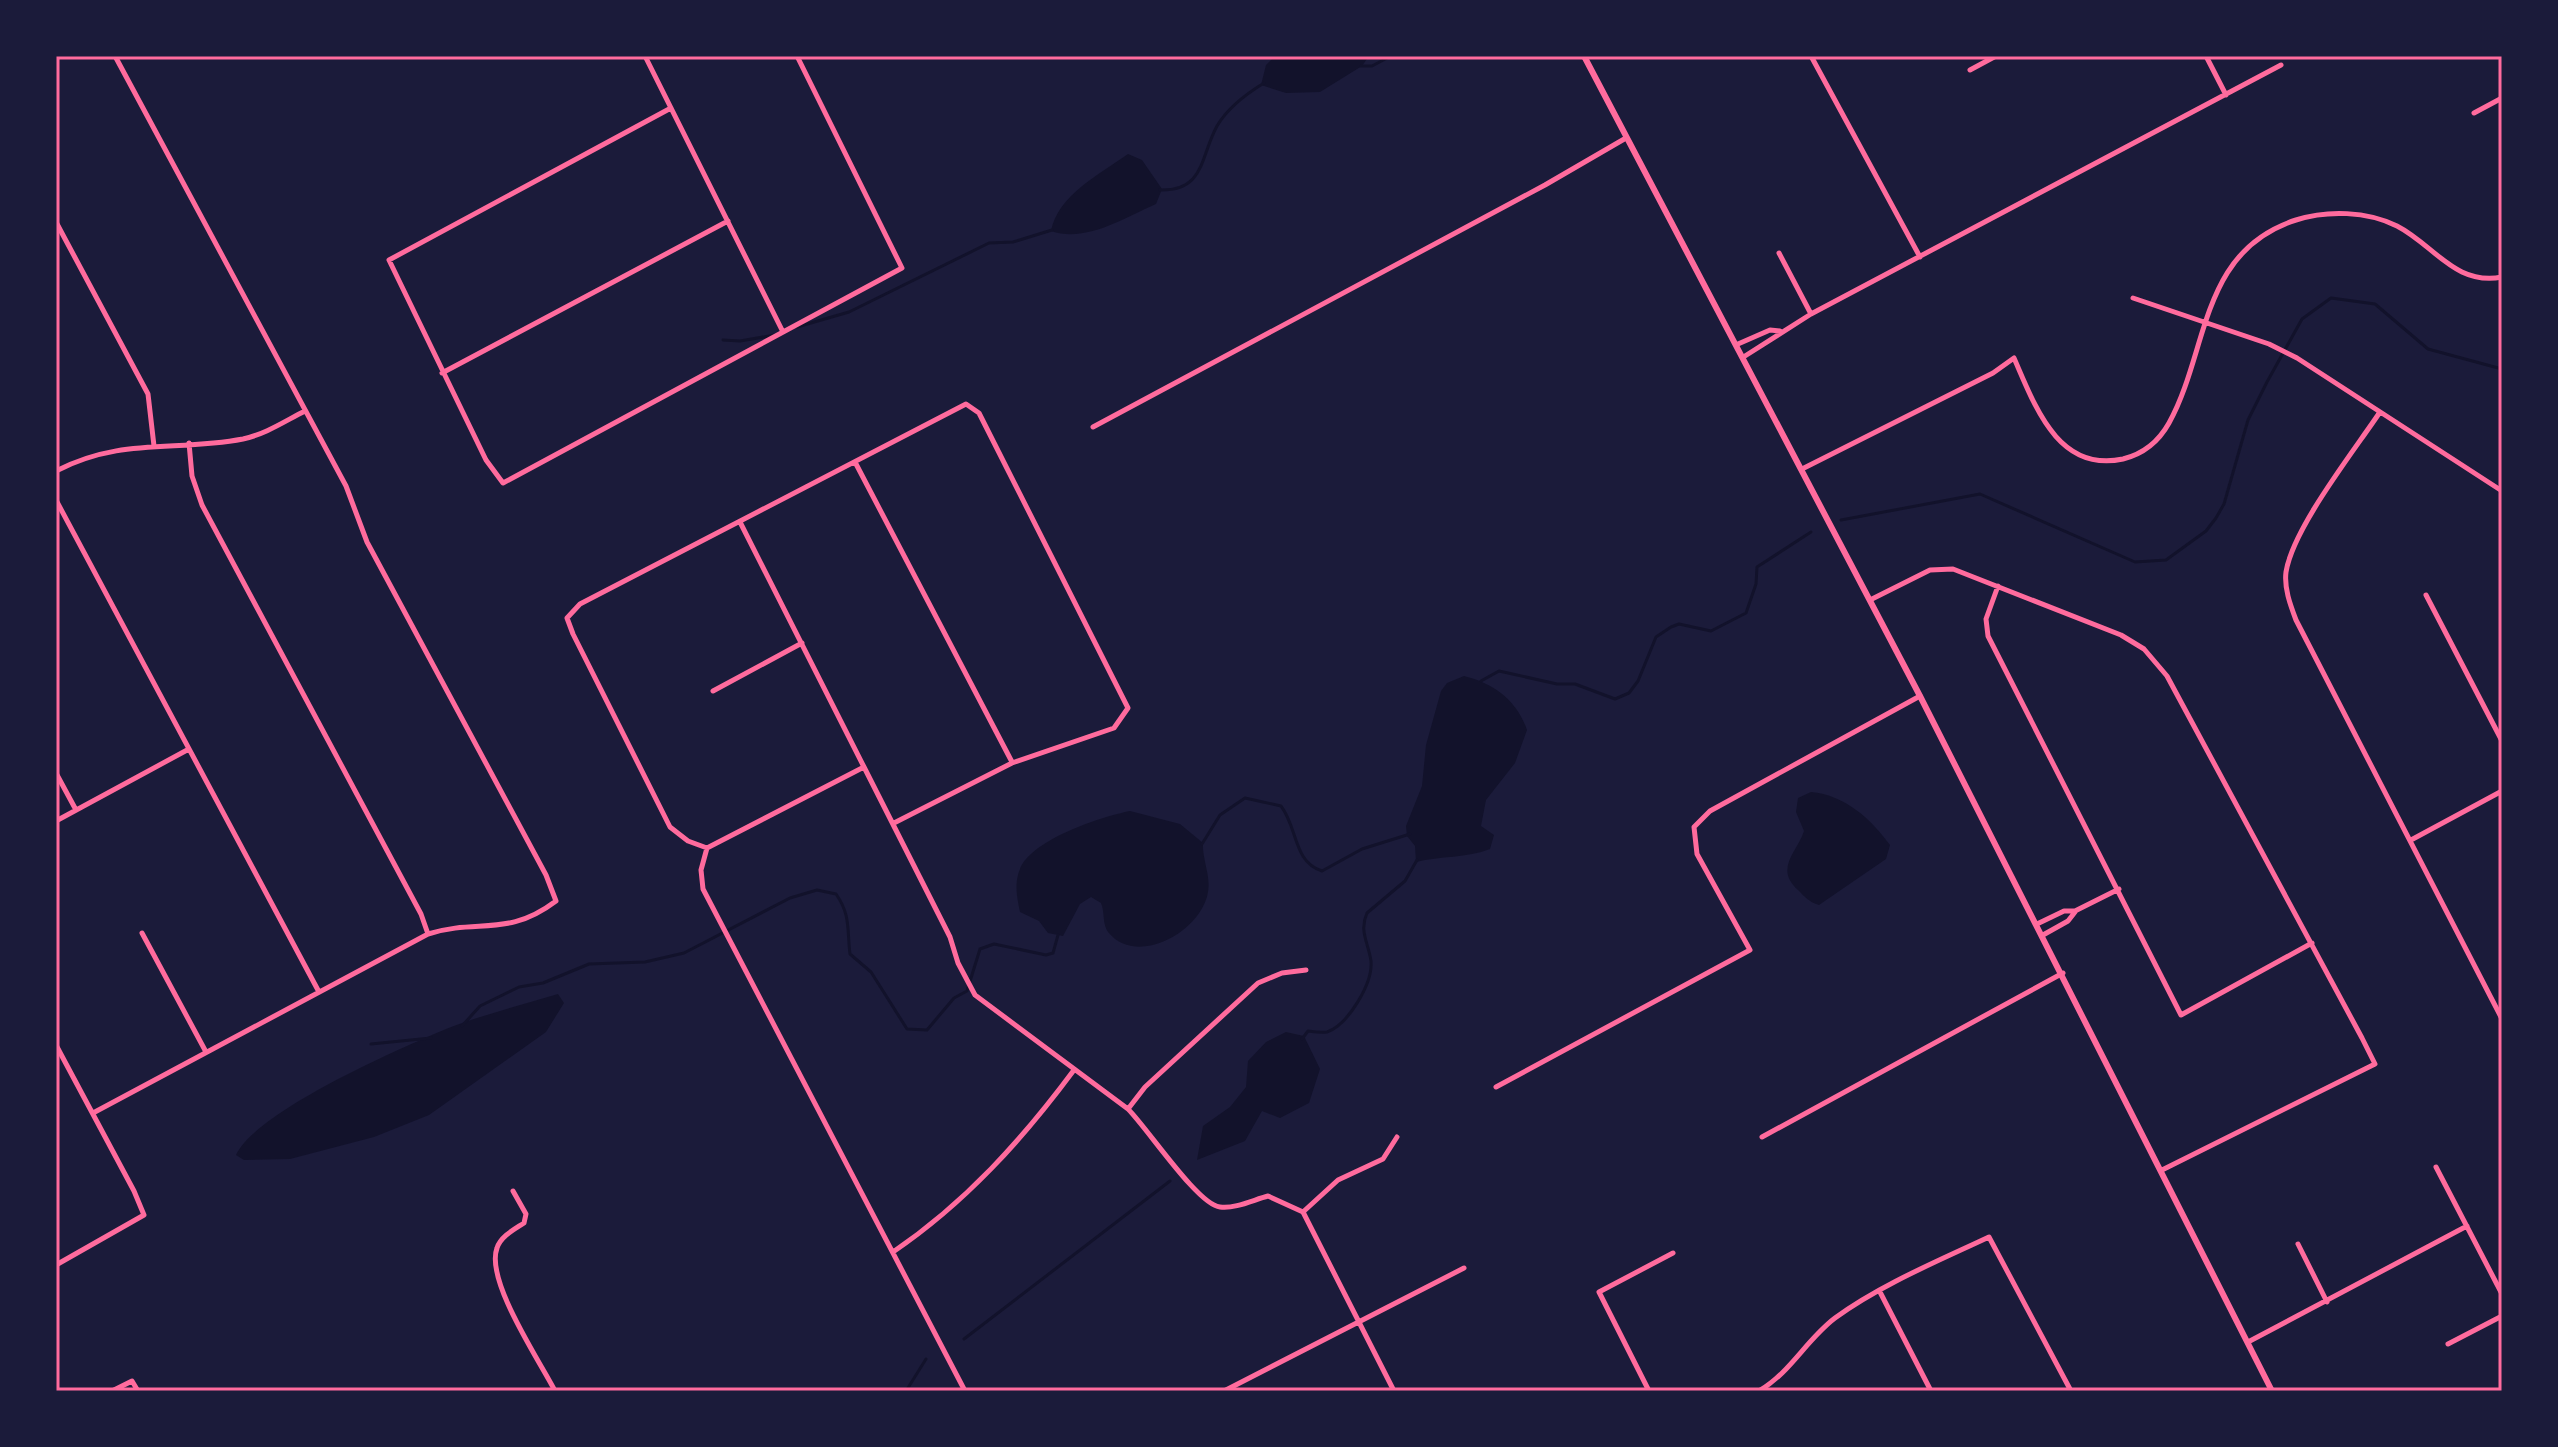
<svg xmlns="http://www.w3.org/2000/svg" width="2558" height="1447" viewBox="0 0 2558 1447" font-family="'Alegreya Sans',sans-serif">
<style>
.water{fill:#12122b}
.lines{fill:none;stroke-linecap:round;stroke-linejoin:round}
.stream{stroke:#12122b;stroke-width:3}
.minor{stroke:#ff6b9d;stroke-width:5}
.tertiary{stroke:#ff6b9d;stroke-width:6}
.neatline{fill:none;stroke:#ff6b9d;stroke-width:3}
</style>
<rect width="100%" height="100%" fill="#1b1b3a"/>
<path class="water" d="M1275 56H1369L1362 66 1320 92 1286 93 1261 85 1266 65Z
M1128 154 1142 160 1162 189 1156 204C1124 218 1086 243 1051 231 1058 195 1100 174 1128 154Z
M1464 676C1493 683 1517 700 1527 730L1515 763 1486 800 1481 826 1494 835 1490 849C1467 858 1440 856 1416 862L1415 846 1407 836 1406 826 1422 786 1426 745 1441 691 1447 683Z
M1811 792C1845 795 1871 819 1890 845L1886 859 1819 905C1809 902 1805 897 1798 890 1774 868 1797 853 1804 831L1796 812 1798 798Z
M1130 811 1180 824 1203 843C1202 859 1211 876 1208 892 1202 931 1137 968 1108 932 1102 924 1105 912 1101 903L1091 897 1080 904 1063 936 1048 933 1039 921 1020 912C1017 898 1014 883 1020 869 1031 840 1100 817 1130 811Z
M558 994 564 1003 546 1032 429 1115 374 1137 290 1159 244 1160 236 1155C257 1111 398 1049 446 1029 482 1015 521 1005 558 994Z
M1286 1032 1304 1036 1320 1069 1309 1103 1280 1118 1262 1111 1245 1141 1197 1160 1203 1126 1230 1107 1246 1087 1248 1061 1266 1042Z"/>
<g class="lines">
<path class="stream" d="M1361 66H1372L1391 56
M1160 190C1205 191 1200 157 1217 126 1227 109 1246 94 1264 83
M797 327 849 312 989 243 1013 242 1052 230
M723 340 740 341 775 335
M1841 520 1980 494 2135 562 2166 560 2206 531 2216 518 2224 504 2248 420 2267 382 2302 319 2331 298 2375 304 2428 349 2502 369
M1481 681 1499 671 1557 684H1575L1615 699 1629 693 1638 681 1656 637 1671 627 1679 624 1711 631 1746 613 1756 584 1757 567 1811 532
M1202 844 1220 815 1245 798 1281 806C1298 828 1293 862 1322 871L1362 849 1410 834
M462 1026 480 1006 519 987 543 983 589 964 645 962 684 953 790 898 817 890 836 894C851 915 847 931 850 954L871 972 907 1029 927 1030 954 998 967 991 980 949 994 944 1046 955 1053 953 1058 935
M1302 1039 1308 1031C1315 1032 1321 1033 1327 1032 1348 1025 1373 983 1371 961 1368 942 1359 931 1367 913L1405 881 1417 860
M371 1044 431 1038
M964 1339 1170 1181
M906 1391 926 1359"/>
<path class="minor" d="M645 56 783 332
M1811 56 1920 257
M2206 56 2226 95
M1970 70 1996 56
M671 108 389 260 486 460 503 483 902 268 797 56
M2474 113 2502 98
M56 222 148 394 154 446
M1779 253 1811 314
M2133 298 2269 344 2297 358 2502 491
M1738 344 1770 330 1780 331
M1745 356 1811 314 2281 65
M442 373 728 221
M2380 412C2354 451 2293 528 2286 572 2284 588 2290 604 2296 620L2502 1019
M1093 427 1545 185 1626 138
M189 443 192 476 202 505 421 914 428 934
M855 462 1012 762
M1802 469 1993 373 2014 358C2035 406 2058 473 2123 459 2143 454 2159 441 2169 423 2209 351 2199 251 2296 220 2327 210 2367 211 2397 226 2434 245 2455 286 2502 277
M56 471C122 437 175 452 243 439 266 434 285 421 305 411
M56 500 319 992
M740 522 864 767
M1998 586 1986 619 1988 636 2181 1015 2312 943
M2426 595 2502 741
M1870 600 1930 570 1953 569 2121 635 2144 649 2167 676 2362 1038 2375 1064 2162 1170
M713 691 802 643
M56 773 76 810
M56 821 189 749
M2411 840 2502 791
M707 848 688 841 670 827 573 634 567 618 580 604 966 404 979 413 1128 708 1114 728 1012 763 894 823
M2037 924 2064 911H2075L2119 889
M142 933 206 1052
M2043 935 2068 921 2075 912
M56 1045 134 1191 144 1215 56 1265
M1496 1087 1750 950 1697 854 1694 827 1710 811 1920 696
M1128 1109 1145 1087 1258 983 1282 973 1306 970
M93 1113 428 934C479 918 507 938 556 901L546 875 367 542 346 486 115 56
M1762 1137 2063 973
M2436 1167 2502 1294
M513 1191 526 1214 524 1223C515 1229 501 1236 497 1248 485 1280 539 1360 555 1391
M2298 1244 2327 1302
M893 1252C965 1203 1022 1140 1074 1070
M1880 1292 1931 1391
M2248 1342 2467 1226
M2448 1344 2502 1316
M112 1391 132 1381 138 1391
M965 1391 703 889 701 870 707 848 864 767 950 937 958 963 975 995 1128 1109C1148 1129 1198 1205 1220 1207 1235 1209 1253 1200 1268 1196L1303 1212
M1224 1391 1464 1268
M1394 1391 1303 1212 1338 1180 1383 1159 1397 1137
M1649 1391 1599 1292 1673 1253
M1759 1391C1791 1372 1806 1340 1835 1318 1880 1285 1938 1261 1989 1237L2071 1391"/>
<path class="tertiary" d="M1584 56 1920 696 2272 1391"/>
</g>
<rect width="2558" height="1447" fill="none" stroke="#1b1b3a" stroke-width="116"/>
<rect x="58" y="58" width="2442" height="1331" class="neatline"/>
</svg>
